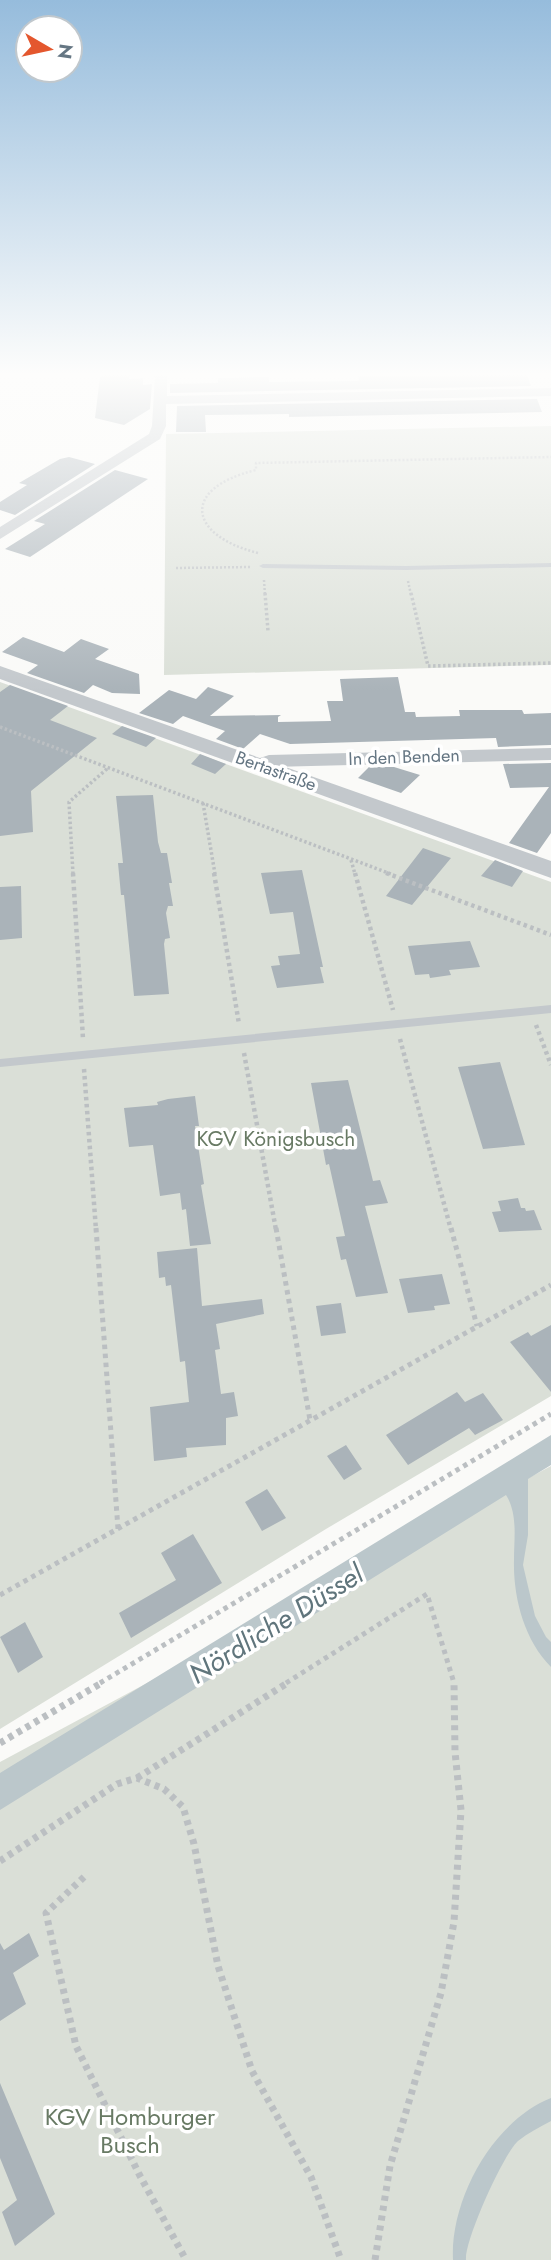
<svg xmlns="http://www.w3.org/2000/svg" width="551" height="2260" viewBox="0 0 551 2260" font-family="Jost,sans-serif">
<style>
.green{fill:#dadfd7}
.water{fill:#bbc7cb}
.building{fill:#aab3b9}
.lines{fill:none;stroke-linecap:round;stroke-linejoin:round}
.path-far4{stroke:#bbbfc2;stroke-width:2.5;stroke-dasharray:2 2;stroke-linecap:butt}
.path-far3{stroke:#bbbfc2;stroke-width:3.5;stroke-dasharray:2.5 2.5;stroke-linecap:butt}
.path-far2{stroke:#bbbfc2;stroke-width:4.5;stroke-dasharray:3.5 3.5;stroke-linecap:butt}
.path-far1{stroke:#bbbfc2;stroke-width:5;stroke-dasharray:4.5 4.5;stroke-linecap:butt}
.path{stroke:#bbbfc2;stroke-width:7;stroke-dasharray:5 5;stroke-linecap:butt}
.service{fill:#c3c8cc;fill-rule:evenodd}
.minor{fill:#c3c8cc;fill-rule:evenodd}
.tertiary{fill:#c3c8cc;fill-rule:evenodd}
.labels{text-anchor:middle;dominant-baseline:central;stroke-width:7;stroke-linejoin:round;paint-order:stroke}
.far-street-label{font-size:18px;fill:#657683;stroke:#fff}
.park-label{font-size:21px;fill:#687a64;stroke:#fff}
.near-park-label{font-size:24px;fill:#687a64;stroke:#fff}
.near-water-label{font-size:28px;font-style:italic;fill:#60757c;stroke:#fff}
</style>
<rect width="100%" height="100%" fill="#fafaf8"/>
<path class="green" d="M551 426V665L164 675 166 434Z
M0 682 551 882V1396L326 1529 0 1729Z
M551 1466V2260H0V1762Z"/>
<path class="water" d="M551 1435V1465L528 1479V1535L523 1565 535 1616 546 1637 551 1642V1667C524 1640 513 1597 514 1560 514 1538 518 1514 506 1495L0 1810V1773Z
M551 2098V2121C540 2127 528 2133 518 2141 504 2153 464 2241 466 2260H453C450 2199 493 2121 551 2098Z"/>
<path class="building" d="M106 375H130L129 379 143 378V385L152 384 150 409 124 425 95 418 100 377Z
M527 375 531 386 170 393V384L218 383V378L269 377V382L359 381 358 376Z
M537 399 542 412 289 417V414L205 415 206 432H176L177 406Z
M69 457 95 464 15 515 0 510V502L27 485 19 483 60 459Z
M115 470 148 479 30 557 5 549 45 524 34 521Z
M23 637 64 652 81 639 109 649 95 659 139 674 140 694 112 693 93 685 84 693 27 673 38 665 2 652Z
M398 677 405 712H415L416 717 460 716 459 710H522L524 714 551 713V745L498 747 496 738 290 744 260 734 243 749 216 739 225 731 183 716 173 724 139 713 169 690 196 699 208 687 234 696 210 716 281 715 278 717V722L331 721 327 701H343L340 679Z
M10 685 68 706 50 720 97 738 31 791 33 832 0 836V692Z
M122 726 156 738 146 747 112 734Z
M200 754 226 764 215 774 191 764Z
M551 763V833L537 853 509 843 549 787 510 788 503 764Z
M369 767H394L420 775 401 793 358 778Z
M153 795 158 842 161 853H167L172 883H169L173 906H168L166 913 170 938 165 939 164 944 169 994 134 996 124 895H121L118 863H123L116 796Z
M423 848 451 858 412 905 386 896Z
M495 860 523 871 512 887 481 876Z
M302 870 323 967H320L324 983 277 988 271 966 280 965 278 956 300 954 293 912 270 914 261 873Z
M21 886 22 938 0 940V887Z
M470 941 480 967 449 970 451 975 430 978 429 974 415 975 408 946Z
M500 1062 525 1145 483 1149 458 1067Z
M348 1080 373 1181 380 1180 388 1203 365 1206 388 1293 356 1297 346 1259 341 1260 336 1237 345 1236 329 1164 326 1165 311 1083Z
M195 1096 199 1126H195L204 1184 201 1185 211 1244 190 1246 186 1209 182 1210 180 1193 160 1196 153 1145 129 1147 124 1108 158 1105 157 1102 168 1099Z
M518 1198 521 1208H525L526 1211 534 1210 542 1230 499 1232 492 1212 501 1211 498 1201Z
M197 1248 202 1306 262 1299 264 1314 216 1324 220 1349 215 1350 221 1394 234 1392 238 1416 226 1418V1445L186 1448 187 1457 154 1461 150 1407 189 1402 185 1361 180 1362 171 1285 166 1286 165 1277 159 1278 157 1252Z
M442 1274 450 1304 434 1306 435 1310 408 1313 399 1279Z
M341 1303 346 1333 321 1336 316 1306Z
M551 1325V1392L510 1342 528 1332 531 1336Z
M457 1392 465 1402 483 1393 503 1420 475 1435 469 1428 408 1465 386 1435Z
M346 1445 362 1469 344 1480 327 1456Z
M267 1489 286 1518 262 1531 245 1502Z
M193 1534 222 1583 131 1638 119 1613 176 1580 161 1553Z
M25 1622 43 1657 18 1673 0 1637Z
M29 1933 39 1956 13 1973 26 2004 0 2021V1943L4 1950Z
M0 2083 55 2214 15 2246 2 2212 17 2200 0 2158Z"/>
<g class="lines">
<path class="path-far4" d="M258 553C187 535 181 488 256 470V463L551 457
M176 568 250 567
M264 580 265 595
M408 581 411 595"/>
<path class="path-far3" d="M265 593 268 631
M411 593 428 666 551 663
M0 727 391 874
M203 803 215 874
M351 860 355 874
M73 874 69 802 108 768"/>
<path class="path-far2" d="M73 873 83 1039
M214 873 239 1024
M355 873 393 1010
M386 873 551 935
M536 1025 551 1065
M400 1039 451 1230
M244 1053 276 1230
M84 1069 96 1230"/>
<path class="path-far1" d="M96 1228 118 1529
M276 1228 310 1420
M451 1228 477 1326
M0 1595 551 1285
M100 1683 551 1414
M286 1683 427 1594 454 1683"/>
<path class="path" d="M0 1743 103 1682
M137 1778 289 1682
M0 1861 117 1784 137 1778 164 1789 183 1807 194 1844 218 1966 252 2071 311 2177 341 2260
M84 1877 46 1913 76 2046 139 2174 186 2260
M375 2260 390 2166 441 1993 454 1922 461 1810 455 1752 454 1682"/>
<path class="service" d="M551 563V567L406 570 263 568 259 566 263 564 406 566Z
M551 1005V1013L0 1067V1059Z"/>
<path class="minor" d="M155 375H167V396L551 388V396L166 404V426L160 439 0 539V527L149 434 152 426Z
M551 748V760L271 767 258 771 249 765 251 761 269 755Z"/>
<path class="tertiary" d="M0 666 551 861V878L0 679Z"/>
</g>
<linearGradient id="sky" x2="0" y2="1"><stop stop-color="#96bcdc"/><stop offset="0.54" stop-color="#fdfdfc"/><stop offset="1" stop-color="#fdfdfc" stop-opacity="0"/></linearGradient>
<rect width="551" height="692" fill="url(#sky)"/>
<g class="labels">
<g class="far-street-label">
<text transform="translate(404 757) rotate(-2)">In den Benden</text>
<text transform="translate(276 771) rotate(20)">Bertastraße</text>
</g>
<g class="park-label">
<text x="276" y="1139">KGV Königsbusch</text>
</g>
<g class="near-park-label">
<text x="130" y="2116">KGV Homburger<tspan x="130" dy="28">Busch</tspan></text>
</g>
<g class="near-water-label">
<text transform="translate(276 1624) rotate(-32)">Nördliche Düssel</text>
</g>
</g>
<g transform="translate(49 49) rotate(99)"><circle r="33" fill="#ffffff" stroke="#c1c8cd" stroke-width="2"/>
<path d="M0-5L12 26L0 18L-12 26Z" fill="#e4572e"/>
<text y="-10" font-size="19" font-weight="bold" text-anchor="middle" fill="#657683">N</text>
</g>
</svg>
